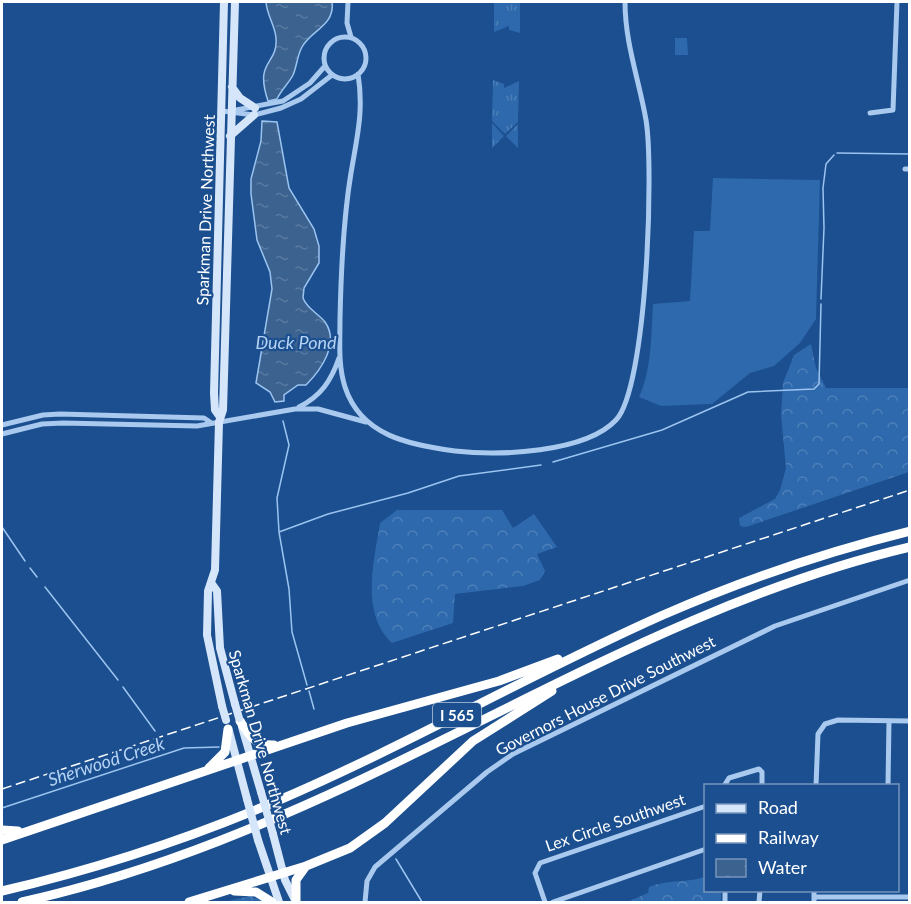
<svg xmlns="http://www.w3.org/2000/svg" width="911" height="904" viewBox="0 0 911 904" font-family="Lato,sans-serif">
<style>
.grass{fill:url(#grass-tufts)}
.forest{fill:url(#forest-crowns)}
.pitch{fill:#2e69ad}
.water{fill:url(#water-ripples);stroke:#9cc4f0;stroke-width:1.5}
.lines{fill:none;stroke-linecap:round;stroke-linejoin:round}
.stream{stroke:#9cc4f0;stroke-width:1.5}
.street{stroke:#a9c9ee;stroke-width:5}
.secondary{stroke:#d6e6fa;stroke-width:8}
.highway{stroke:#fff;stroke-width:9}
.rail{stroke:#fff;stroke-width:1.5;stroke-dasharray:10 4.5;stroke-linecap:butt}
.secondary-bridge{stroke:#d6e6fa;stroke-width:8}
.labels{text-anchor:middle;dominant-baseline:central;stroke-width:4.5;stroke-linejoin:round;paint-order:stroke}
.shield{fill:#1b4f8f;stroke:#bbcadd;stroke-width:1.5}
.shield-label{font-size:15px;font-weight:bold;fill:#fff}
.street-label{font-size:16px;fill:#fff;stroke:#1b4f8f}
.water-label{font-size:18px;font-style:italic;fill:#b5d3f5;stroke:#1b4f8f}
</style>
<defs>
<pattern id="grass-tufts" width="24" height="20" patternUnits="userSpaceOnUse" patternTransform="scale(1.5)"><rect width="24" height="20" fill="#2e69ad"/><path d="M3 7l-1-3M5 7V3M7 7l1-3M15 17l-1-3M17 17v-4M19 17l1-3" fill="none" stroke="#4d80b9"/></pattern>
<pattern id="forest-crowns" width="20" height="18" patternUnits="userSpaceOnUse" patternTransform="scale(1.5)"><rect width="20" height="18" fill="#2e69ad"/><path d="M2 6a3 3 0 1 1 6 0M12 15a3 3 0 1 1 6 0" fill="none" stroke="#4d80b9"/></pattern>
<pattern id="water-ripples" width="26" height="14" patternUnits="userSpaceOnUse" patternTransform="scale(1.5)"><rect width="26" height="14" fill="#3c6290"/><path d="M2 4q2-2 4 0t4 0M15 11q2-2 4 0t4 0" fill="none" stroke="#597aa1"/></pattern>
</defs>
<rect width="100%" height="100%" fill="#1b4f8f"/>
<path class="grass" d="M494 2H520V33L509 30V26L494 32Z
M493 80 504 84V88L519 81 518 122 505 134 492 121Z
M492 123 504 136 492 148Z
M518 124V148L506 136Z"/>
<path class="forest" d="M811 344 816 368 826 388H909V472L746 527 740 526 739 518 775 499 780 490 786 468 781 415 783 383 794 355Z
M397 510H502L513 528 534 514 557 547 537 554 545 571 540 580 523 586 455 594 453 623 392 643C360 613 374 562 380 523Z
M705 877 706 890 721 891V902H627L648 893 649 887C668 879 687 883 705 877Z
M250 896 265 902H224Z"/>
<path class="pitch" d="M675 38H687L688 55H675Z
M713 178 820 180 816 319 800 343 774 366 750 373 712 404 661 406 639 397C652 369 651 335 653 304L690 301 694 231H710Z"/>
<path class="water" d="M266 2H332C335 26 311 30 302 47 297 56 297 66 293 75 289 83 281 90 277 99L268 101C254 59 278 66 276 38 275 25 267 16 266 2Z
M262 121 277 122 289 188 314 229 319 246V263L304 288 303 298C307 309 318 313 325 322 340 343 321 370 306 385H298L284 395V401L275 402 270 392 256 383 272 289 270 272 257 240 251 194V179L261 141Z"/>
<g class="lines">
<path class="stream" d="M837 153 910 154
M821 299 824 228 823 188 826 164 834 155
M283 421 289 445 277 498 279 532 289 589 292 632 307 685
M553 462 662 430 748 392 814 389 819 384 821 304
M2 527 25 561
M279 532 328 514 408 493 459 476 541 465
M30 568 37 577
M45 587 118 680
M123 687 155 731
M309 691 314 709
M2 808 184 748 219 747
M396 859 422 902"/>
<path class="street" d="M348 2 347 23 351 37
M324 58a21 21 0 1 1 42 0a21 21 0 1 1-42 0Z
M358 74C364 111 357 137 351 173 343 221 341 270 340 319 340 342 338 365 345 387 361 436 410 445 455 451 498 456 585 453 616 420 647 387 654 168 646 120 639 80 625 43 625 2
M222 111 254 115 281 108 301 99 332 75
M231 111 283 101 310 83 325 66
M870 113 893 110 897 2
M905 169H910
M299 407C321 396 331 381 339 358
M2 425 43 415 60 414 204 418 210 422
M2 434 42 424 63 423 197 426 295 409H318L366 422
M724 786 729 778 759 769 762 772V786
M816 786 818 734 825 724 838 720 910 721
M888 786 889 721
M725 890V902
M814 897H910
M365 902 367 881 375 867 487 772 513 754 775 626 910 580
M545 902 535 873 540 863 706 806
M553 902 706 849
M759 902 760 890
M814 902V890"/>
<path class="secondary" d="M232 87 240 98 255 108
M230 136 254 115
M220 417 215 410 214 393 224 2
M212 584 217 591 220 648 235 704
M222 706 207 635 208 591 215 570 219 422 223 410 235 2
M242 727 261 792
M229 731 247 799
M273 834 285 880 296 902
M258 840 279 902"/>
<path class="highway" d="M240 721C249 735 255 746 274 745
M209 768 225 752 228 729
M2 830 18 831
M2 840 347 723 499 681 558 659
M2 891C96 869 188 839 277 801 408 745 532 673 663 615 743 580 825 552 910 531
M234 891 256 892 272 902
M22 902C89 887 155 866 219 841 453 751 663 605 910 547
M189 902 306 866 350 848 385 823 473 741 552 691
M296 902V880L306 866"/>
<path class="rail" d="M2 789 910 490"/>
<path class="secondary-bridge" d="M235 704 239 718
M222 706 226 720
M261 792 273 834
M247 799 258 840"/>
</g>
<g class="labels">
<rect class="shield" x="433" y="703" width="48" height="24" rx="4.5"/>
<g class="shield-label">
<text x="457" y="715">I 565</text>
</g>
<g class="street-label">
<text transform="translate(205 210) rotate(-88)">Sparkman Drive Northwest</text>
<text transform="translate(605 695) rotate(-27)">Governors House Drive Southwest</text>
<text transform="translate(261 742) rotate(74)">Sparkman Drive Northwest</text>
<text transform="translate(615 822) rotate(-19)">Lex Circle Southwest</text>
</g>
<g class="water-label">
<text x="296" y="342">Duck Pond</text>
<text transform="translate(106 761) rotate(-18)">Sherwood Creek</text>
</g>
</g>
<rect width="911" height="904" fill="none" stroke="#ffffff" stroke-width="6"/>
<rect x="704" y="784" width="195" height="108" fill="#1b4f8f" stroke="#7695bc" stroke-width="1.5"/>
<rect x="716" y="804" width="30" height="9" fill="#d6e6fa" stroke="#7695bc" stroke-width="1.5"/>
<text x="758" y="814" font-size="18" fill="#ffffff">Road</text>
<rect x="716" y="834" width="30" height="9" fill="#ffffff" stroke="#7695bc" stroke-width="1.5"/>
<text x="758" y="844" font-size="18" fill="#ffffff">Railway</text>
<rect x="716" y="859" width="30" height="18" fill="url(#water-ripples)" stroke="#7695bc" stroke-width="1.5"/>
<text x="758" y="874" font-size="18" fill="#ffffff">Water</text>
</svg>
